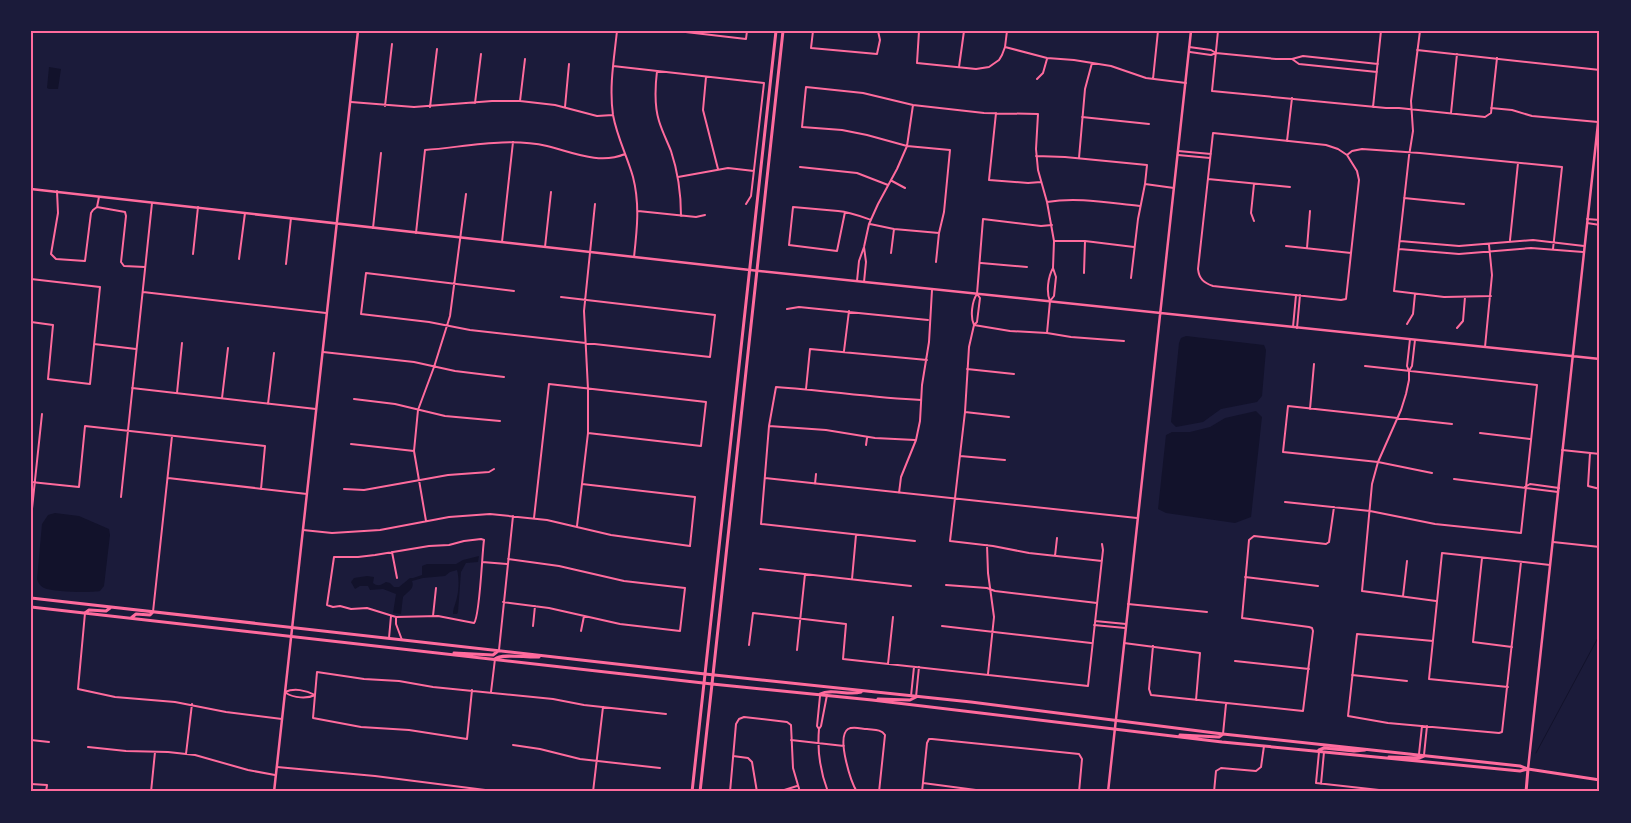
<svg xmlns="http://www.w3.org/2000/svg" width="1631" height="823" viewBox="0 0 1631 823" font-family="'PT Sans',sans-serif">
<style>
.water{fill:#12122b}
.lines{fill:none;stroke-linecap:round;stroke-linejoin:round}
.stream{stroke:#12122b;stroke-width:1}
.minor{stroke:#ff6b9d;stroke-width:2}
.tertiary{stroke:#ff6b9d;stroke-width:2.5}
.secondary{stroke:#ff6b9d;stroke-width:3}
.primary{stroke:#ff6b9d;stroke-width:3}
.neatline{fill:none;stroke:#ff6b9d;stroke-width:2}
</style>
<rect width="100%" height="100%" fill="#1b1b3a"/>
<path class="water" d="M49 67 61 69 58 89H49L47 88Z
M1186 336 1264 345 1266 350 1262 396 1257 402 1221 409 1203 422 1176 427 1171 422 1179 343 1181 338Z
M1256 411 1262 417 1251 517 1235 523 1166 513 1158 509 1166 435 1172 432H1190L1210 427 1225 418Z
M55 513 79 516 109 529 110 535 104 586 100 591C90 593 53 592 44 588 40 586 38 583 37 579L42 524 48 515Z
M479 556 478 562 466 563 461 572 458 612 457 614H453C453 608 456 603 457 597 459 589 459 577 457 570L450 572 445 576 423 578 412 581C415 589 408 591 403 597L401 614 393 613 396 594 383 589 370 590 368 586H360L355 589 351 582 354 578 367 576 374 577 373 583C378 587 381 585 386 582L390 583 394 587H399L410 578H413L422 575V566L427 564H456L463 560Z"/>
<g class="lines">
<path class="stream" d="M1536 753 1600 634"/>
<path class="minor" d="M617 31C614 59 609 87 613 115 617 137 627 156 633 177 640 204 637 230 634 257
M677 31 746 39 747 31
M813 31 811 48 877 54 880 40 878 31
M919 31 917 63 976 69 989 67 999 60 1002 55 1005 47 1007 31
M1218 31 1212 91 1386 108H1399L1485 117 1491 113 1497 58
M1420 31 1411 101 1413 131 1409 156 1394 291 1444 297 1491 296
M1005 47 1047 58 1074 60 1111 66 1146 78 1186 83
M1189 47 1211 50 1216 53
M1417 50 1600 70
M1190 52 1211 55 1216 53 1276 59H1292L1303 56 1378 64
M1292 59 1299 64 1377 72
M613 66 764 83 751 196 746 204
M959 67 964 31
M657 71C655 88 654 105 659 121 662 131 667 141 671 151 678 172 681 194 681 216
M706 77 703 110 718 169
M1037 79 1043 73 1047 59
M1153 79 1158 31
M520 101 525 59
M351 102 414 107 492 101H520L555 105 597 116 613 115
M475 103 481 54
M385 106 392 44
M430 107 437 49
M565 107 569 64
M1373 107 1381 31
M1491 108 1512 110 1532 116 1598 122
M996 113 989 180 1028 183 1041 182
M1451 113 1457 54
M1082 117 1149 124
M1213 133 1326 145 1338 149 1347 155 1357 171 1359 180 1346 299 1341 300 1213 286C1204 283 1199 279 1198 269Z
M1287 141 1292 98
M1178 151 1211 154
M1178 155 1210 158
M1347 155 1352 151 1362 149 1420 153 1562 167 1553 249
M1036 156 1065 157 1147 165 1145 184 1138 219 1131 278
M1079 158 1085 89 1092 63
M800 167 857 173 888 185
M678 177 728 168 754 171
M1208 179 1290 187
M892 181 905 188
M1145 184 1174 188
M1254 184 1251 213 1254 221
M57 191 58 213 51 254 56 259 85 261 91 213 93 210 97 207 99 197
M1404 198 1464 204
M1047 202C1078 197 1109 203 1140 206
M97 207 125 212 126 216 121 262 124 266 145 267
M638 211 696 217 705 215
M845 212 837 251 789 245 793 207 838 211C850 212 860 216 871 220
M1587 219 1600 220
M1587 223 1600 225
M870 224 894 229 939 233
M373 228 381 153
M416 233 425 150C465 147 507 137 547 146 572 152 599 165 625 154
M1510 240 1518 163
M1054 241H1085L1134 247
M1400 241 1459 246 1533 240 1584 246
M502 242 513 142
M1286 246 1351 253
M545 247 551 192
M1307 248 1310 211
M1399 249 1459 254 1531 248 1583 252
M891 253 894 229
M193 254 198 207
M239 259 245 213
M936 262 939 233 944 212 950 150 907 146 867 135 842 130 802 127 806 87 863 93 913 105 984 113 1038 114 1036 149 1038 170 1047 202 1054 241 1053 268 1056 277 1054 296 1050 301 1047 333
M981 263 1027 267
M286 264 291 218
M1084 273 1085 241
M31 279 100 287 90 384 48 379 53 325 31 322
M857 281 859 261 864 247 869 224 878 204 897 169 907 146 913 105
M864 282 866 262 864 247
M514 291 366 273 361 314 429 322 470 330 710 357 715 315 561 297
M143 292 326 313
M977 294 980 298 977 322 974 325 969 347 965 412 950 541 993 546 1029 553 1102 561
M1050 301C1046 292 1048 277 1053 268
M787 309 799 307 928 320
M1407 324 1413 314 1415 294
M974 325C970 317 972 301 977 294L983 219 1041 226 1052 225
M974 325 1010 331 1047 333 1071 337 1124 341
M1293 327 1296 295
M1297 328 1300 295
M1457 328 1463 321 1465 297
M1410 339 1407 366 1409 371V380L1406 394 1401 410 1378 462 1372 484 1362 591 1436 601
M94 344 136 349
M1485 347 1492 275 1489 245
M844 351 849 311
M323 352 414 362 455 371 504 377
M967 369 1014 374
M1409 371 1412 366 1415 340
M132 388 316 409
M806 389 810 349 927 360
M177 393 182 343
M222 398 228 348
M354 399 395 404 445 416 500 421
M268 404 274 353
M1310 409 1314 364
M965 412 1009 417
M769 426 826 430 875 438 915 440
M1480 433 1530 439
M351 444 414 451
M866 445 867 438
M1562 450 1600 454
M1590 453 1588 486 1600 489
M960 456 1005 460
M1432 473 1378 462 1283 452 1288 406 1452 424
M168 478 307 494
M765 478 1137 518
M1454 479 1558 492
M31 482 79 487 85 426 265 446 261 489
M815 484 816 474
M1525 487 1530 484 1559 488
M344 489 364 490 448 475 489 472 494 469
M899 493 901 477 916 440 920 421 922 385 929 342 932 290
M121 497 152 203
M1285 502 1370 511 1435 524 1521 533 1537 385 1365 366
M31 518 42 414
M534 518 549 384 706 402 701 446 588 433
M426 521 414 451 418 410 434 367 450 316 466 194
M577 526 588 433V389L584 311 595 204
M303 530 332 533 380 530 449 517 490 514 547 520 611 535 690 546 695 497 582 484
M481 539 484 540C482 553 480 617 474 623L438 616 396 617 367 608 351 609 340 606 333 607 327 605 334 557H358L375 555 429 546 449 545 464 541Z
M915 541 761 524 769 426 776 387C824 390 872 398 921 400
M1553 542 1600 547
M987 545 988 573 994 617 988 674
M392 552 397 578
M1055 556 1057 538
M1482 558 1473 642 1512 647
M482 562 507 564
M760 569 911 586
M1245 577 1318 586
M852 579 856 535
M946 585 987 588 995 591 1097 603
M1403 596 1407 561
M503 602 549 608 620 624 680 631 685 588 624 581 559 566 508 559
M1128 604 1207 612
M153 612 172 436
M85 613 78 689 115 697 175 702 226 712 282 719
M433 616 436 588
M396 617V624L402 640
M1095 621 1126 624
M1094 625 1125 628
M533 626 535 606
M942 626 1091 643
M581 631 584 616
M389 638 391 616
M1433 641 1357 634 1348 716 1388 723 1499 733 1502 732 1521 562
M1124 643 1200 653 1196 700
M749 645 753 613 846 624 843 659 1088 686 1103 550 1102 544
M1153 646 1149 689 1151 695 1303 711 1313 631 1312 628 1309 627 1242 618 1249 540 1254 536 1326 544 1329 542 1334 507
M499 650 513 516
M797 650 805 574
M1235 661 1309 669
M888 664 893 617
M1352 675 1407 681
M1508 687 1429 679 1442 553 1550 565
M472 690 467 739 409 730 361 727 313 718 317 672 364 679 399 681 433 687 553 699 584 705 666 714
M285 692C294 688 306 690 315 695
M491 692 495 659
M286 693C294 698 307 699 315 695
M820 696 817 726 819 729C817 751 820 771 828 792
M911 696 914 667
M916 697 919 667
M819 729 821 726 827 695
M1223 734 1226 704
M31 740 49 742
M791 740 844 746
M513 745 540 749 580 759 660 768
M88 747 126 751 168 752 195 755 248 770 275 775
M1319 752 1316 783 1397 792
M186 754 192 704
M1419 754 1422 726
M1424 755 1427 726
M733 756 748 758 752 762 757 792
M277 767 375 776 501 792
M923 783 991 792
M31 784 47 785 46 792
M1321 784 1324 752
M151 792 155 752
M593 792 603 707
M730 792 736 724 739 719 744 717 787 722 791 725 793 768 800 792
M778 792 797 786
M857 792C851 782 836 737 848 729 853 726 862 729 867 729 874 730 881 729 885 735L879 792
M922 792 927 743 929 739H932L1079 754 1082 759 1079 792
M1214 792 1216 771 1221 768 1256 771 1261 767 1264 746"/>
<path class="tertiary" d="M31 189 750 270 1600 359
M1528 769 1600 105
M274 792 358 31
M1108 792 1191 31"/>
<path class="secondary" d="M820 694C832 688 848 696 861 692
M878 699 910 700 916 697
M1180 735 1219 737 1223 734
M1319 750 1324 748 1354 751 1365 750
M1389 757 1419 758 1424 756
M692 792 705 674 971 702 1223 734 1520 766 1528 769 1600 780
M700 792 712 684 872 700 1222 742 1520 771 1528 769
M1526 792 1528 769"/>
<path class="primary" d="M31 598 705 674 776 31
M31 607 712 684 783 31
M85 613 89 610 106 611 110 608
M131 618 136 614 150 615 153 612
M454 653 493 655 498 651
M495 659C502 653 527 658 539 657"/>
</g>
<rect width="1631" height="823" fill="none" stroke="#1b1b3a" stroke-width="65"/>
<rect x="32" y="32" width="1566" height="758" class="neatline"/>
</svg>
